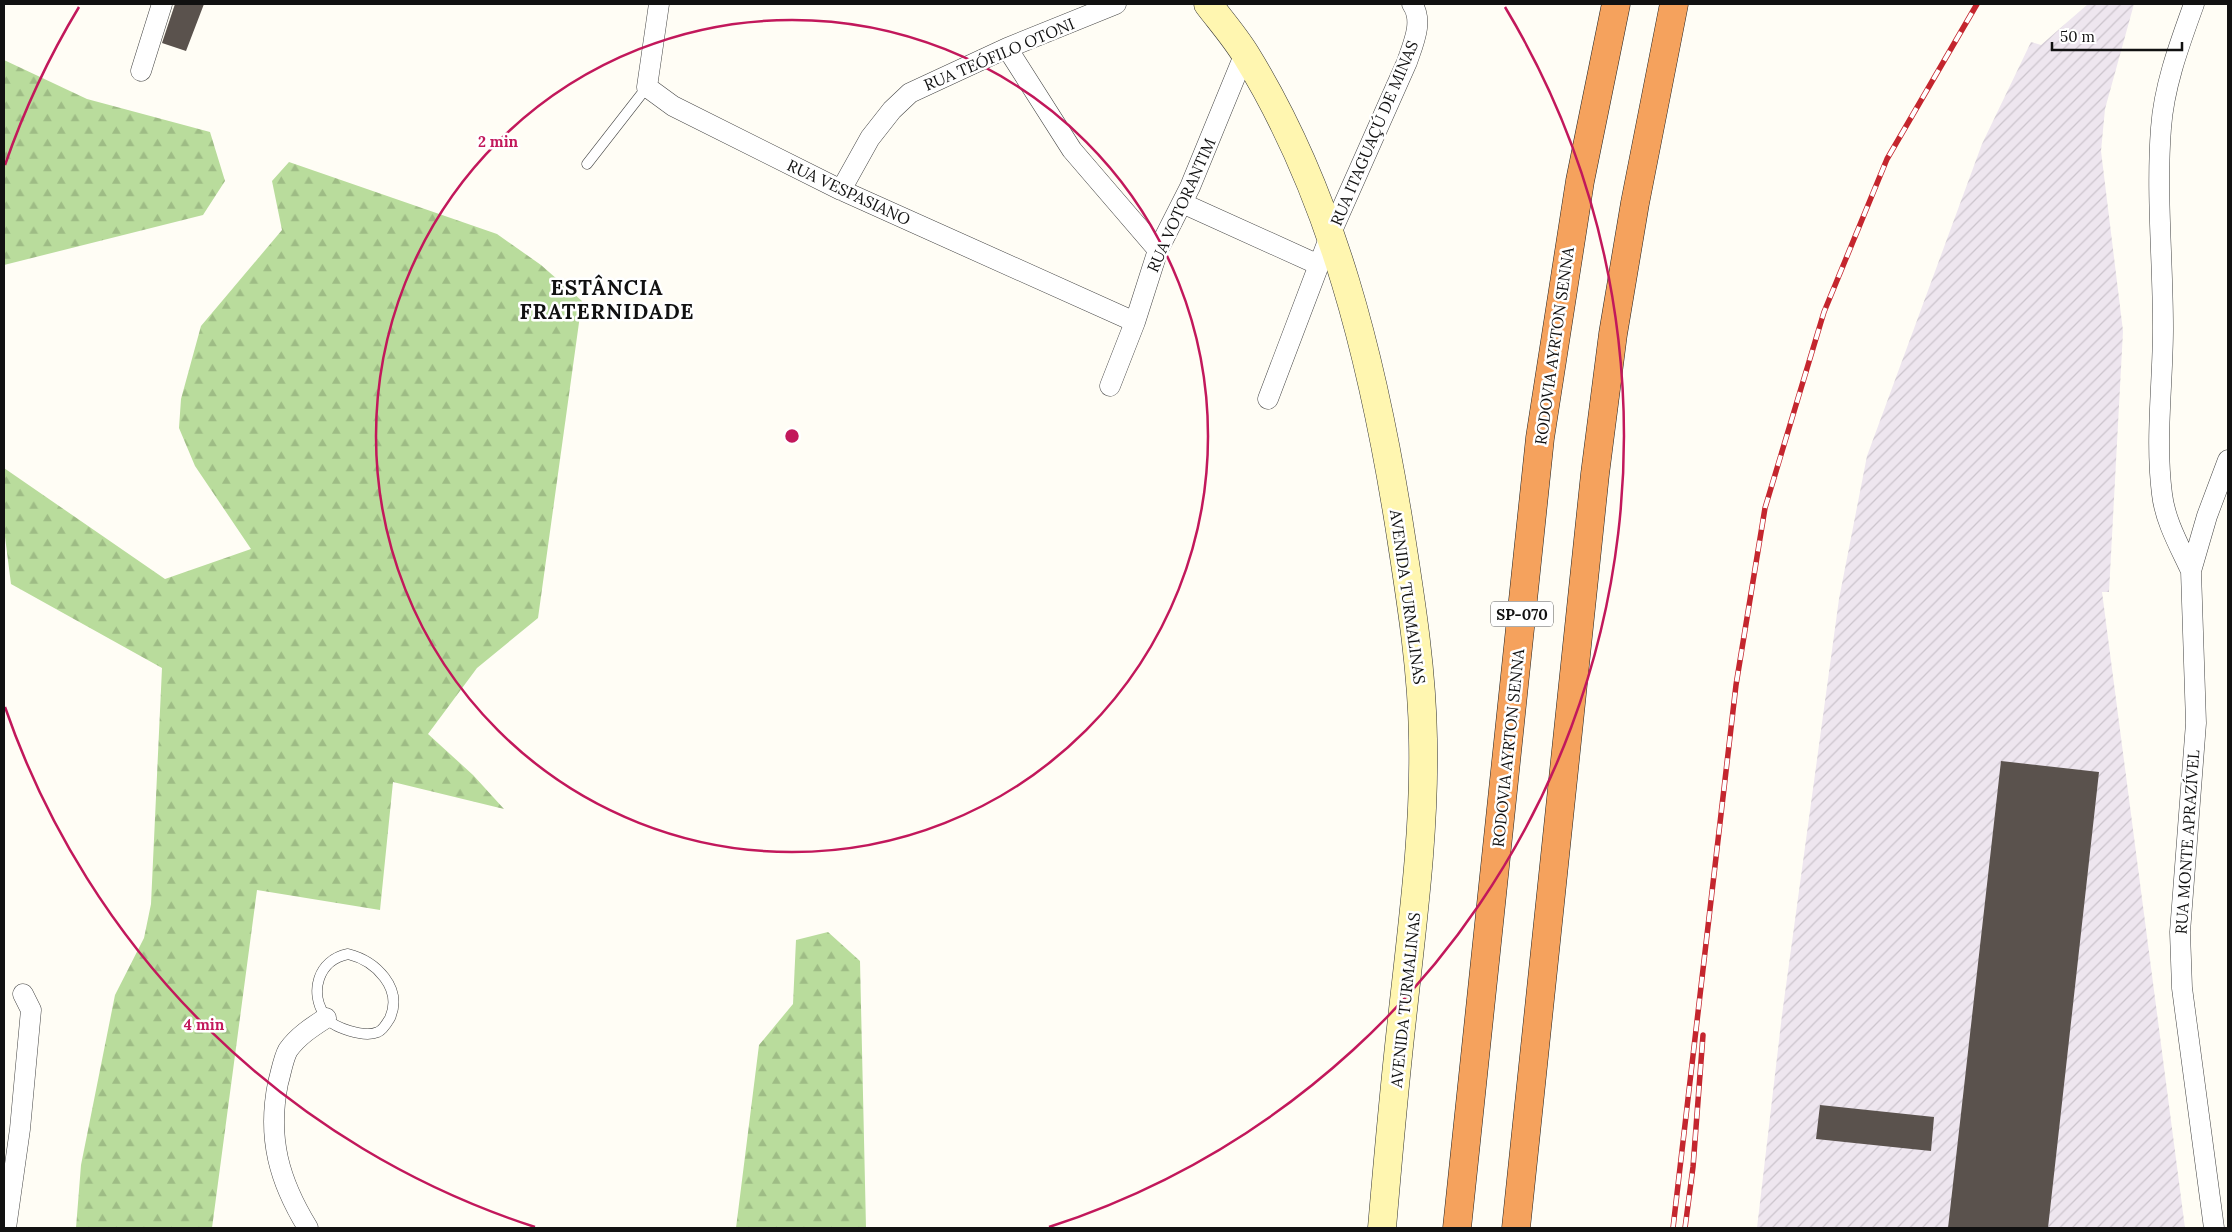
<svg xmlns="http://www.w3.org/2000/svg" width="2232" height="1232" viewBox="0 0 2232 1232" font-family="Lora,serif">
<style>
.industrial{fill:url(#industrial-furrows)}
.forest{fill:url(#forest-firs)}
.building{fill:#5a524d}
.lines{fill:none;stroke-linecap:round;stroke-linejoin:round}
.lane-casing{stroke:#444;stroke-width:11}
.street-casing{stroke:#444;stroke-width:21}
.secondary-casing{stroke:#333;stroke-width:29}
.highway-casing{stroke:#222;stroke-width:29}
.lane{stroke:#fff;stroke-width:10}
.street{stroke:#fff;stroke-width:20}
.secondary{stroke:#fff6b0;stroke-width:28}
.highway{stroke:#f5a25d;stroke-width:28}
.rail-casing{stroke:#c4262e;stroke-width:5.5}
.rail{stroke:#fff;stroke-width:4;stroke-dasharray:11;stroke-linecap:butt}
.ring{fill:none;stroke:#c2185b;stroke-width:2.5}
.labels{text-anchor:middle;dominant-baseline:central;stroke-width:5;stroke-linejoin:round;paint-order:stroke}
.shield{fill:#fff;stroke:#585858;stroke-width:1}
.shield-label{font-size:15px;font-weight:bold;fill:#111}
.street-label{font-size:16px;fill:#111;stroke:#fff}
.district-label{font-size:21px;font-weight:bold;letter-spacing:1px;fill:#111;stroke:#fff}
.centre{fill:#c2185b;stroke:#fff;stroke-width:2.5}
.ring-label{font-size:15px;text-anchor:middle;font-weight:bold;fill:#c2185b;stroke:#fff;stroke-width:5;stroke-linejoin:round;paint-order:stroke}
</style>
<defs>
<pattern id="industrial-furrows" width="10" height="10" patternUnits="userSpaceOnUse" patternTransform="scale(1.25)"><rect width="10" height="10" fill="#eee6ef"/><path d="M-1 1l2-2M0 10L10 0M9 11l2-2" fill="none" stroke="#cbc4cc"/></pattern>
<pattern id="forest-firs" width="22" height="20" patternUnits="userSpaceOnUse" patternTransform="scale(1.25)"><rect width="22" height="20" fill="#b9dc9c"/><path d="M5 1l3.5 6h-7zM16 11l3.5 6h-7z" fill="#9ebc85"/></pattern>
</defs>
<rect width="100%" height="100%" fill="#fffdf5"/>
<path class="industrial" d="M2088 4H2134L2105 109 2101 151 2123 331 2109 592H2102L2185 1228H1757L1782 1015 1839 599 1867 456 1982 144 2031 42 2041 45Z"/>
<path class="forest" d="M4 60 87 99 210 132 225 181 203 215 4 265Z
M289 162 497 234 541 265 582 301 538 618 477 668 428 734 473 775 504 809 393 782 380 910 257 890 212 1228H76L81 1165 115 995 144 938 151 904 162 668 11 584 4 529V468L165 579 251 549 195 466 179 428 181 399 201 326 282 230 272 181Z
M828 932 860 961 866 1228H736L759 1045 793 1004 796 940Z"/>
<path class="building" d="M175 4H204L186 51 162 43Z
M2001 761 2099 772 2048 1228H1948Z
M1820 1105 1934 1117 1931 1151 1816 1139Z"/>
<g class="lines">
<defs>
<path id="lane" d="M587 164 647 87
M348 954C376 961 403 988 390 1018 387 1023 383 1030 378 1032 365 1038 332 1028 325 1016 309 992 318 960 348 954Z"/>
<path id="street" d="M659 4 647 87 673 106 841 190 1135 322
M1007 48 1072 150 1158 250
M141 71 162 4
M841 190 870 138 892 110 910 93 1007 48 1116 4
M1182 203 1319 265
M1110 386 1135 322 1158 250 1190 187 1245 53
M1268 399 1331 233 1407 62C1413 44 1424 21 1412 4
M2191 571C2180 547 2165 521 2162 494 2155 439 2163 382 2163 328 2163 261 2156 194 2161 128 2164 85 2180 43 2194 4
M6 1228 20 1129 31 1010 23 994
M308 1228C279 1181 267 1138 278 1083 281 1073 283 1059 288 1050 298 1036 312 1027 326 1018
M2214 1228 2182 988 2180 932 2196 723 2191 571 2207 516 2228 460"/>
<path id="secondary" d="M1208 4C1221 21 1235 37 1246 55 1333 196 1373 362 1399 524 1410 595 1422 667 1423 739 1425 833 1412 926 1402 1019 1394 1089 1388 1158 1382 1228"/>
<path id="highway" d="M1457 1228 1540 438 1580 181 1616 4
M1516 1228 1595 474 1613 334 1635 203 1674 4"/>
</defs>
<use href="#lane" class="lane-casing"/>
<use href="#street" class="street-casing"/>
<use href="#secondary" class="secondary-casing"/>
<use href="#highway" class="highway-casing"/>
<use href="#lane" class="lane"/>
<use href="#street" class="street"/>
<use href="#secondary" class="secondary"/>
<use href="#highway" class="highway"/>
<defs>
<path id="rail" d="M1673 1228 1736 685 1765 508 1824 312 1887 159 1977 4
M1685 1228 1693 1167 1703 1035"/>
</defs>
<use href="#rail" class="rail-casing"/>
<use href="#rail" class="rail"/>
</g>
<g class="ring">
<circle cx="792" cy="436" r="416"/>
<path d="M535 1227A832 832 0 0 1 5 707M5 165A832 832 0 0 1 79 7M1505 7A832 832 0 0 1 1049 1227"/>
</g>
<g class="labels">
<rect class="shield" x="1491" y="601.5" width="62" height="25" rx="4"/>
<g class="shield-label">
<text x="1522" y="614">SP-070</text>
</g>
<g class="street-label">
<text transform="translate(999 54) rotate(-23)">RUA TEÓFILO OTONI</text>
<text transform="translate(1374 133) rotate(-67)">RUA ITAGUAÇÚ DE MINAS</text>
<text transform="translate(849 192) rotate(25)">RUA VESPASIANO</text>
<text transform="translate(1181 205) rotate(-66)">RUA VOTORANTIM</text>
<text transform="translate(1554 346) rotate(-82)">RODOVIA AYRTON SENNA</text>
<text transform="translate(1408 597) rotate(82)">AVENIDA TURMALINAS</text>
<text transform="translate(1508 748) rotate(-84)">RODOVIA AYRTON SENNA</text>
<text transform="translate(2187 842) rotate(-86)">RUA MONTE APRAZÍVEL</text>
<text transform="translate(1405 1000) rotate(-84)">AVENIDA TURMALINAS</text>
</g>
<g class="district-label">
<text x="607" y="287">ESTÂNCIA<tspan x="607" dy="24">FRATERNIDADE</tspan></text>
</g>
</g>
<circle cx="792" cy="436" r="8" class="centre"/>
<g class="ring-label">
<text x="498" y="147">2 min</text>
<text x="204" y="1030">4 min</text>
</g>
<rect width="2232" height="1232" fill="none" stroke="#111111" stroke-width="10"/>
<path d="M2052 42v8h130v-8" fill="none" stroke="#111111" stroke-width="2.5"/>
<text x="2060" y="42" font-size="15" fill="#111111" stroke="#ffffff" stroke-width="4" paint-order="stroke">50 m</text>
</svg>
